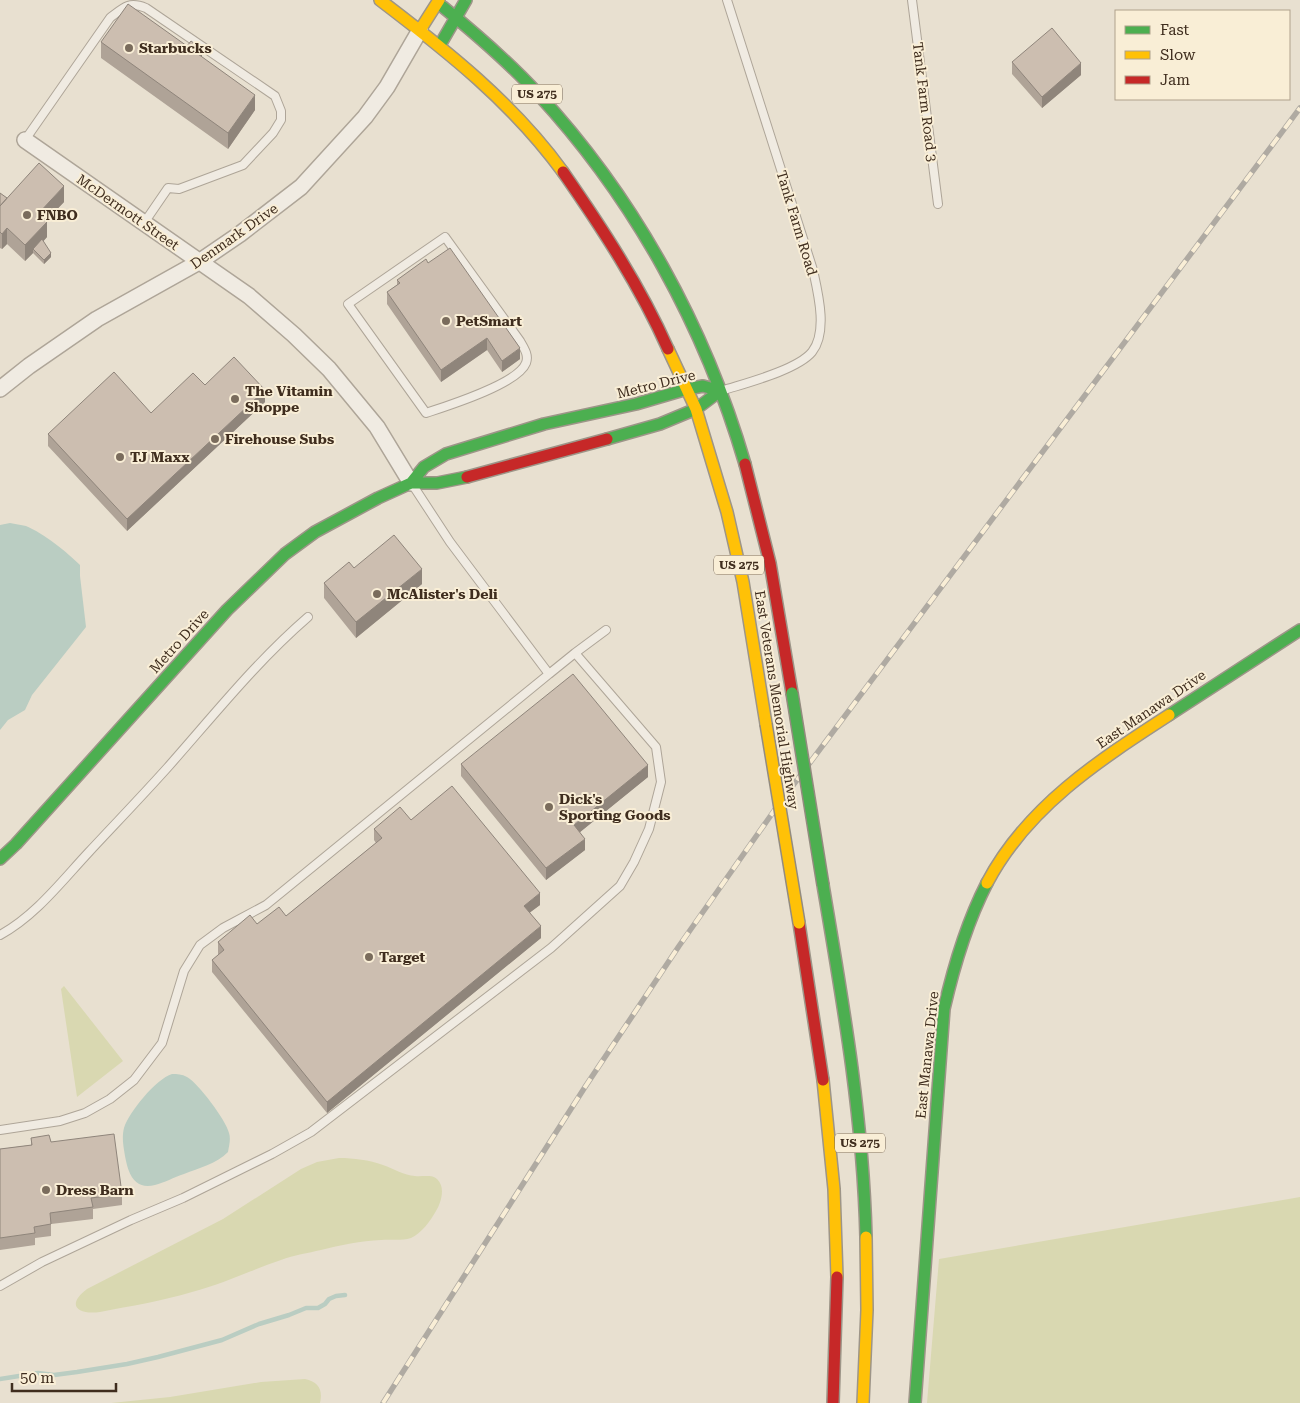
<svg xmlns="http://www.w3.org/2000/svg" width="1300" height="1403" viewBox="0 0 1300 1403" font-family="'Roboto Serif',serif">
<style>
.green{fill:#d9d8b1}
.water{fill:#bacdc2}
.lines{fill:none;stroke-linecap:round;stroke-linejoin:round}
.stream{stroke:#bacdc2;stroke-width:4.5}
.lane-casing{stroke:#aea598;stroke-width:10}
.street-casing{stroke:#aea598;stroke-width:18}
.fast-casing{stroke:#9d9588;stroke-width:14}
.slow-casing{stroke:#9d9588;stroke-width:14}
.jam-casing{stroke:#9d9588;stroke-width:14}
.lane{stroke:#f0ebe2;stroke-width:8}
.street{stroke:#f0ebe2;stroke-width:15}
.fast{stroke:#4caf50;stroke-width:11}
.slow{stroke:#ffc107;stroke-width:11}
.jam{stroke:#c62828;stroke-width:11}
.rail-casing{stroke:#afaaa2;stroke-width:5.5}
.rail{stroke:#f9eed6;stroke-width:4;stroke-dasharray:11;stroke-linecap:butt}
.fast-bridge-casing{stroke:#938b7f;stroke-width:14;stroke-linecap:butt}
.slow-bridge-casing{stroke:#938b7f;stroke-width:14;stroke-linecap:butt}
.fast-bridge{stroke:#4caf50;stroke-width:11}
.slow-bridge{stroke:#ffc107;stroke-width:11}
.wall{fill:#afa397}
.shaded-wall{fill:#8f857b}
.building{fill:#ccbeb0;stroke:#8f857b}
.poi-dot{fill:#7a6c5c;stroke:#f9eed6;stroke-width:2}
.labels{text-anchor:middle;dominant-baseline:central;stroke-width:4;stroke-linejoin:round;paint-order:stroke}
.shield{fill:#f9eed6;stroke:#776755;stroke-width:1}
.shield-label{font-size:12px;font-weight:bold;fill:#3f2d1e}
.poi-label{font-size:14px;font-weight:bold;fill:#3f2d1e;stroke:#f9eed6;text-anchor:start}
.street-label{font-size:14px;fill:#3f2d1e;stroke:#f9eed6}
</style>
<rect width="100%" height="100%" fill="#e8e0d0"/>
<path class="green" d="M64 986 123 1061 77 1097 61 989Z
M339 1158C354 1158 369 1160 383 1165 394 1169 404 1175 415 1176 422 1177 432 1174 437 1179 446 1187 441 1203 436 1211 431 1220 421 1234 411 1238 401 1241 391 1239 381 1240 361 1241 340 1245 321 1250 308 1253 294 1255 281 1260 251 1270 223 1284 192 1292 162 1301 131 1306 100 1312 77 1315 66 1305 87 1289L223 1219 301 1169 317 1162Z
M1300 1197V1403H927L939 1259Z
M305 1379C319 1382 323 1390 320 1403H111L170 1397 261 1382Z"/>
<path class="water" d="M10 523C15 524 21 525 26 526 43 533 67 552 80 565V576L86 627 32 695 25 710 8 720 0 730V525Z
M172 1074C177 1074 182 1074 187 1077 198 1083 226 1120 229 1133 231 1139 229 1146 228 1152 216 1164 199 1168 184 1174 174 1177 164 1183 155 1185 131 1191 127 1168 124 1150 123 1143 122 1136 124 1128 129 1112 156 1079 172 1074Z"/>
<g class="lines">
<path class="stream" d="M0 1379 38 1373 54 1375 77 1372 127 1364 158 1357 222 1340 259 1324 289 1315 306 1308H318L325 1304 329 1299 336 1296 345 1295"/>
<defs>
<path id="lane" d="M912 0 938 204
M25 140 110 18C124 7 129 1 146 8L275 96 281 111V120L273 133 243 165 179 189 168 188 144 223
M445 237 520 341C524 348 529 355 526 363 518 384 447 406 426 413L348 304Z
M724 390C746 383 797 370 812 352 828 332 818 293 813 270L727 0
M575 653 606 630
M0 935C35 916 61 882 88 853 115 824 142 796 168 767 214 715 256 662 308 617
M0 1130 60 1121 85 1113 110 1099 134 1080 162 1043 184 971 200 945 223 928 266 905 549 674
M0 1286 42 1262 131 1220 183 1198 272 1154 311 1132 551 948 620 886 634 862 649 829 661 782 656 747 575 653 549 674 450 542 414 487"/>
<path id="street" d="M25 140 249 296 294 335 329 369 377 427 411 483
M0 389 29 366 97 319 199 262 240 234 301 187 365 117 387 87 420 30"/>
<path id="fast" d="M443 7C476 34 509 62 538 94 635 199 705 327 745 464
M440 45 466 0
M607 439 660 424 696 409 720 391
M411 483 424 467 446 454 544 424 636 404 687 389 703 386 720 391
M1169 715 1300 630
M0 859 16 844 227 610 285 554 315 532 378 498 411 483H437L467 477
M823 885C843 1003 863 1116 866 1237
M915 1403 944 1009C954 965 966 924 987 883"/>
<path id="slow" d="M380 0C447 51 513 103 563 172
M420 30 439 0
M668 349 696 409 727 512 743 582 766 724
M987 883C1027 807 1098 761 1169 715
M823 1080 834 1189 837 1277
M863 1403 867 1310 866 1237"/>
<path id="jam" d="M563 172C602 228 640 286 668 349
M745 464 770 563 792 693
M467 477 607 439
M799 923 823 1080
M833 1403 837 1277"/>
</defs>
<use href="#lane" class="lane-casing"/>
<use href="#street" class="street-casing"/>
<use href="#fast" class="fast-casing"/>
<use href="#slow" class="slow-casing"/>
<use href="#jam" class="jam-casing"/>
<use href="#lane" class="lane"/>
<use href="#street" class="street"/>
<use href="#fast" class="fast"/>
<use href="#slow" class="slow"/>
<use href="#jam" class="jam"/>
<defs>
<path id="rail" d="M383 1403 585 1087 679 946 776 808 1300 108"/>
</defs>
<use href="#rail" class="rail-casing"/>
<use href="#rail" class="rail"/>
<defs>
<path id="fast-bridge" d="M792 693 823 885"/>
<path id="slow-bridge" d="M766 724 799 923"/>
</defs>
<use href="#fast-bridge" class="fast-bridge-casing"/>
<use href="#slow-bridge" class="slow-bridge-casing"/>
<use href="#fast-bridge" class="fast-bridge"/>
<use href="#slow-bridge" class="slow-bridge"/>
</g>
<path class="wall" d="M101 42 202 57 255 110 228 149 101 58Z
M1012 62 1081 75 1042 108 1012 74Z
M0 193 7 198 64 202 46 221 47 237 43 241 51 257 44 264 33 253 25 261 7 244 2 249 0 248Z
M428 263 520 359 502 372 487 350 441 382 387 304V292L397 285V280Z
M205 385 265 402 127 531 48 446V434L151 413Z
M354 568 422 584 356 638 324 598V583Z
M461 764 648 777 580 832 585 850 546 880 461 776Z
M411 820 540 905 530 912 541 938 327 1113 212 972V960L218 955V942L257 924 286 916 376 843 374 840V829Z
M31 1138 51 1142 122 1194V1205L93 1209V1219L51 1224V1236L35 1238V1245L0 1250V1149L31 1145Z"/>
<path class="shaded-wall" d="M202 49V64L198 54Z
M1081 63V75L1042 108V97Z
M255 95V110L228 149V133Z
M64 186V202L38 229V214Z
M47 222V237L35 251 33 249V253L25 261V245Z
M7 228V244L2 249V234Z
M51 253V257L44 264V260Z
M487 338V350L441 382V370Z
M520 348V359L502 372V361Z
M265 390V402L127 531V519Z
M422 569V584L356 638V622Z
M648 765V777L574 837V825Z
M585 839V850L546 880V868Z
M540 893V905L524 917V906Z
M541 926V938L327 1113V1102Z"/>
<path class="building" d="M128 4 187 46 191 41 202 49 198 54 255 95 228 133 101 42Z
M1052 28 1081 63 1042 97 1012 62Z
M39 163 64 186 38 214 47 222 25 245 7 228 2 234 0 232V206Z
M0 193 7 198 0 206Z
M42 239 51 253 44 260 33 249Z
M450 248 520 348 502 361 487 338 441 370 387 292 400 283 397 280 426 259 428 263Z
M234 357 265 390 127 519 48 434 114 372 151 413 193 373 205 385Z
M394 535 422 569 356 622 324 583 349 562 354 568Z
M573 674 648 765 574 825 585 839 546 868 461 764Z
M452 786 540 893 524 906 541 926 327 1102 212 960 224 950 218 942 250 915 257 924 279 907 286 916 382 838 374 829 400 807 411 820Z
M114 1134 122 1194 91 1198 93 1207 50 1213 51 1224 34 1227 35 1233 0 1238V1149L32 1145 31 1138 49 1135 51 1142Z"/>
<g class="poi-dot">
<circle cx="129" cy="48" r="5"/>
<circle cx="27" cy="215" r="5"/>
<circle cx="446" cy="321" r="5"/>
<circle cx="235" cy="399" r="5"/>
<circle cx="215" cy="439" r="5"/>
<circle cx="120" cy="457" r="5"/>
<circle cx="377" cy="594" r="5"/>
<circle cx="549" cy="807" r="5"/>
<circle cx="369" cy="957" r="5"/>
<circle cx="46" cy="1190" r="5"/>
</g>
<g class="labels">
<g class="shield">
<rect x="512" y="84.5" width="50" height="19" rx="4"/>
<rect x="714" y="555.5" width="50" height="19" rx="4"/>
<rect x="835" y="1133.5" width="50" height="19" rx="4"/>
</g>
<g class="shield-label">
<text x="537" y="94">US 275</text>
<text x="739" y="565">US 275</text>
<text x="860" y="1143">US 275</text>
</g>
<g class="poi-label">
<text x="139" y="48">Starbucks</text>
<text x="37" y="215">FNBO</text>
<text x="456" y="321">PetSmart</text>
<text x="245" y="391">The Vitamin<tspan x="245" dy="16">Shoppe</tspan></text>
<text x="225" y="439">Firehouse Subs</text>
<text x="130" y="457">TJ Maxx</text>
<text x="387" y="594">McAlister's Deli</text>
<text x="559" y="799">Dick's<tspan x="559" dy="16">Sporting Goods</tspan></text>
<text x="379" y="957">Target</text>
<text x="56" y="1190">Dress Barn</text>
</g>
<g class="street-label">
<text transform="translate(925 102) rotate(83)">Tank Farm Road 3</text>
<text transform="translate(128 212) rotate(35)">McDermott Street</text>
<text transform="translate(797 223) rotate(73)">Tank Farm Road</text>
<text transform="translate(234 236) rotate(-35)">Denmark Drive</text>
<text transform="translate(656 384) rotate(-14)">Metro Drive</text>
<text transform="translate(179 641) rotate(-48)">Metro Drive</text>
<text transform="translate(777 700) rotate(81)">East Veterans Memorial Highway</text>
<text transform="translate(1151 709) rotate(-34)">East Manawa Drive</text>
<text transform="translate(927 1055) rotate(-84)">East Manawa Drive</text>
</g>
</g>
<rect x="1115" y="10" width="175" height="90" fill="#f9eed6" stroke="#afa18c"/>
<rect x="1125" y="26" width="25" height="8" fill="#4caf50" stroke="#afa18c"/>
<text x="1160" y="35" font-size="15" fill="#3f2d1e">Fast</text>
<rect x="1125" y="51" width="25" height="8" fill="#ffc107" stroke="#afa18c"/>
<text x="1160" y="60" font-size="15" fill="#3f2d1e">Slow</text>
<rect x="1125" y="76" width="25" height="8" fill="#c62828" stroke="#afa18c"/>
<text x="1160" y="85" font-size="15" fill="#3f2d1e">Jam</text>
<path d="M12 1383v8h104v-8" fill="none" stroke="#3f2d1e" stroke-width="2.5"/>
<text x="20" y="1383" font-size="15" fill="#3f2d1e" stroke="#f9eed6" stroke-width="4" paint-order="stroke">50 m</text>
</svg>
